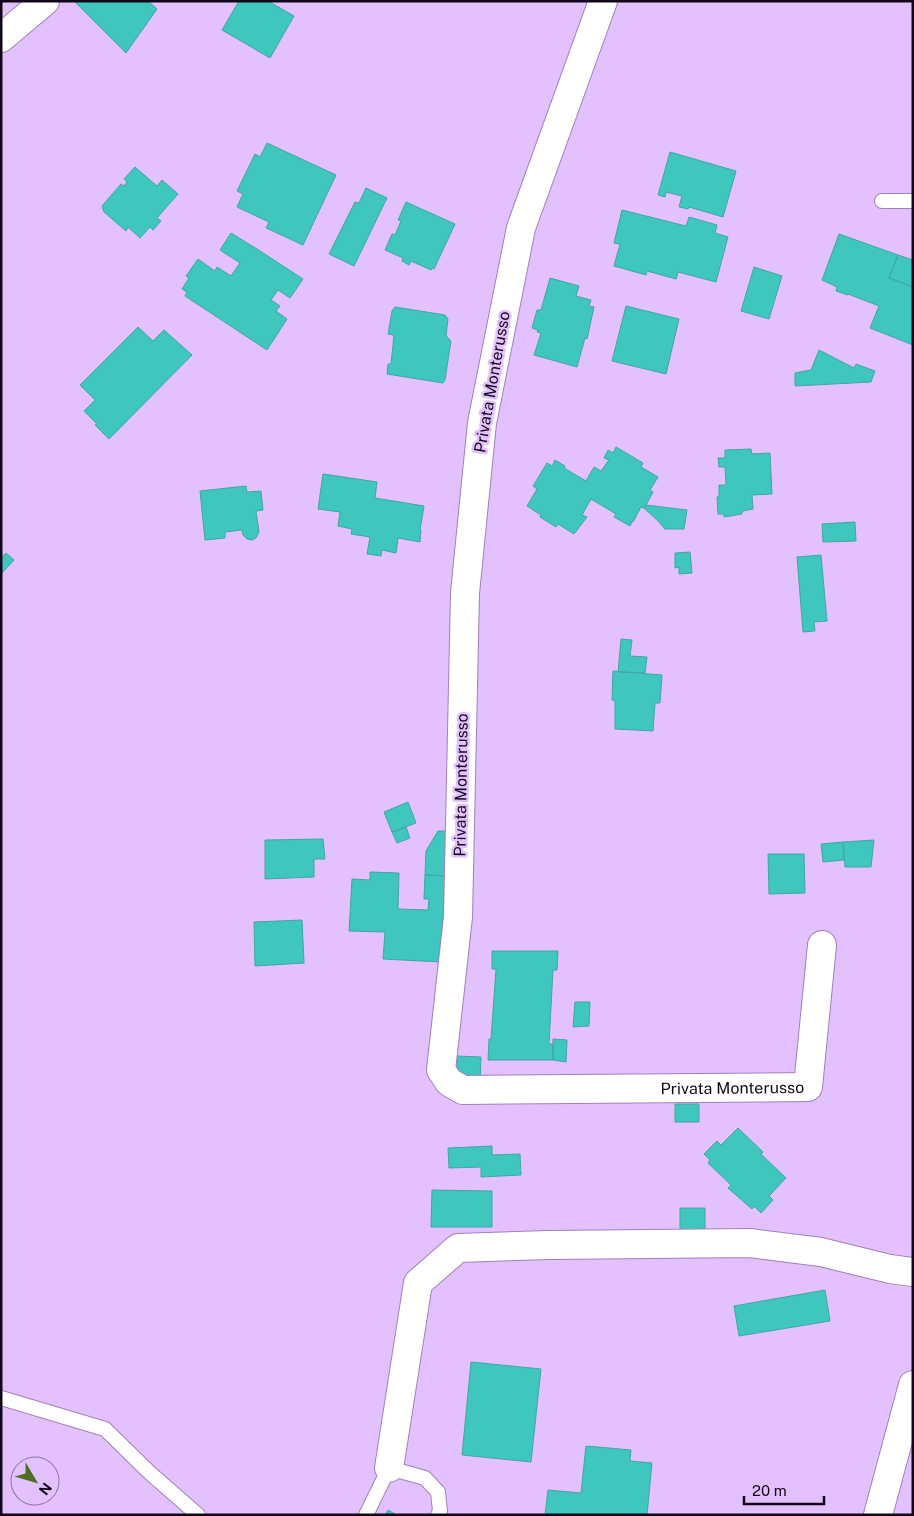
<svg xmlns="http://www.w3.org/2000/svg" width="914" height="1516" viewBox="0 0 914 1516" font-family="'Public Sans',sans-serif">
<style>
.building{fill:#3fc6bf;stroke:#43a6a1}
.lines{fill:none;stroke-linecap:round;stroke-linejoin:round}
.service-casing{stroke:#a180b9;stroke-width:16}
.minor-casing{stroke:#a180b9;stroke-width:30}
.service{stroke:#fff;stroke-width:14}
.minor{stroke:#fff;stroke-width:28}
.labels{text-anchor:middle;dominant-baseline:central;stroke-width:5;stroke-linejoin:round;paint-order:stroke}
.street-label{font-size:16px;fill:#12061a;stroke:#e3c0fe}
</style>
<rect width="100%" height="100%" fill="#e3c0fe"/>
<path class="building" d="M74 1H148L157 9 126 53Z
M239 1H268L294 16 270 58 222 30Z
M267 143 336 175 303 245 266 228 269 222 237 207 243 194 237 191 255 154 260 157Z
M670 152 736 171 723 217 689 207 688 209 679 207 682 196 666 192 665 197 658 195Z
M135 167 157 186 162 180 178 194 157 218 161 221 153 230 150 227 140 238 128 227 126 231 104 212 102 206 121 184 124 186 127 182 124 179Z
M366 188 387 198 354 266 329 254 355 202 359 203Z
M406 202 455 224 434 269 432 268 431 270 411 261 409 265 402 261 403 258 385 250 392 234 395 235 401 221 398 220Z
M622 210 686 226 689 217 717 225 715 233 728 237 716 282 678 272 676 279 647 271 646 275 614 266 620 244 614 243Z
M231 233 257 249 303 279 290 298 278 290 271 300 280 306 276 311 287 319 267 350 185 296 187 292 182 289 189 278 186 276 198 259 215 271 217 267 231 276 240 263 220 250Z
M839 234 898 255 889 278 913 287V345L870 328 879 306 848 294V295L836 291 837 287 822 280Z
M898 255 913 260V287L889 278Z
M754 267 782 276 769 319 741 311Z
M550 278 579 286 576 296 591 300 589 306 594 307 587 339 585 338 577 367 534 355 541 333 537 332 538 330 532 328 537 310H541Z
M626 306 679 319 666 374 612 361Z
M395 307 445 315 448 319 446 336 451 341 445 380 443 383 387 374 388 364H391L394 335 388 334 392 311Z
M138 327 153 341 164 330 192 355 109 439 95 425 97 424 84 411 95 400 80 385Z
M819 350 854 368 856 364 875 371 871 382 795 386V373L811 370Z
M616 447 643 463 641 467 658 477 650 490 653 492 646 505 644 508 641 507 633 522 632 521 630 526 614 517 616 514 591 499 582 515 587 517 574 534 558 524 556 527 540 517 541 515 527 506 537 489 533 486 547 463 552 466 555 460 565 466 564 468 586 481 594 467 601 471 609 460 604 458 608 450 613 453Z
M751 449 752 454 770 453 772 494 752 495 753 509 742 511V514L724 517V514H718L717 497H719V485H726L725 467H719L718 458H725V450Z
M323 474 377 482 375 498 424 506 420 530H421L420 542 398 538 396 553 382 550 381 556 367 554 370 537 351 534 352 529 338 526 340 512 318 509Z
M246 486 247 492 261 491 263 510 256 511 259 532 256 538 252 540 247 539 243 535 242 530 225 532V538L205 540 200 491Z
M646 505 687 510 684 529H665L657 520 644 508Z
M855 522 856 541 823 542 822 524Z
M690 552 692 573 679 574V567L675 568V553Z
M6 553 14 560 2 573 1 558Z
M821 555 827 621 814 622 815 631 803 632 797 557Z
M621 639 632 640 630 656 647 657 645 673 618 672Z
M613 671 662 675 660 703H655L653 731 615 729V701L612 700Z
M408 802 416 823 392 832 384 812Z
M406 827 410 838 397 843 392 832Z
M438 831H451L445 876 425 875 426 851Z
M323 839 325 859H314V877L265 879V840Z
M874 840 871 867H845L843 842Z
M843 842 844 860 823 862 821 844Z
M768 854H804L805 893 769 894Z
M370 872 399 873 398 909 428 910 429 899H424L425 875 445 876 441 962 383 959 385 932 349 931 352 879 370 880Z
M302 920 304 963 255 966 254 922Z
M492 951H558L557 970H553L549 1044H553V1060H488L489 1039H491L496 969H492Z
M575 1002H590L589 1026 573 1027Z
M553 1039 567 1040 566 1062 553 1060Z
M457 1056 481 1057 480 1084 457 1074Z
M675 1104H699V1122H675Z
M738 1128 763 1152 761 1154 786 1178 769 1196 773 1200 761 1213 754 1206 752 1209 728 1188 731 1185 708 1163 710 1160 704 1154 717 1141 721 1145Z
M492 1146V1155L520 1154 521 1175 481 1177V1167L449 1168 448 1148Z
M432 1190 492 1191V1227H431Z
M680 1208H705V1236H680Z
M825 1290 830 1321 739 1336 734 1306Z
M471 1362 541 1369 531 1462 462 1455Z
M586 1446 631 1450 630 1461 652 1463 647 1515H545L548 1490 581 1493Z
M388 1510 397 1515H385Z"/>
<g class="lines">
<defs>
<path id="service" d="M882 201H913
M1 1398 105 1429 150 1473 198 1515
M366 1515 389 1468 425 1478 438 1492 440 1511 438 1515"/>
<g id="minor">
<path id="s1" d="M603 1 521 228 482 423 465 593 458 917 441 1070 449 1082 463 1090 808 1087 822 945"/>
<path d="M1 38 45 1"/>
<path d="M389 1468 418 1283 458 1248 549 1245 750 1243 821 1252 890 1269 913 1272"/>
<path d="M878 1515 913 1385"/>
</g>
</defs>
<use href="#service" class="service-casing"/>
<use href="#minor" class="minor-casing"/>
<use href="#service" class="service"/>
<use href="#minor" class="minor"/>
</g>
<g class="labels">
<g class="street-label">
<text transform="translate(492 382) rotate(-80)">Privata Monterusso</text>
<text transform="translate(461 785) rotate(-89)">Privata Monterusso</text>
<text stroke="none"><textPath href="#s1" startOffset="1389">Privata Monterusso</textPath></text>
</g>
</g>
<rect width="914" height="1516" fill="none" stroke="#12061a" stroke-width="5"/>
<g transform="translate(35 1481) rotate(128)"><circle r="24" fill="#e3c0fe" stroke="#8f76a3"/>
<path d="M0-4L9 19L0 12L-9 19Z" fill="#4c6d25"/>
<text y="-8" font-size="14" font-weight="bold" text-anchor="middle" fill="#12061a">N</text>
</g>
<path d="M744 1496v8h80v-8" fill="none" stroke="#12061a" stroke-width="2.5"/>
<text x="752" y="1496" font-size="15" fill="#12061a" stroke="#e3c0fe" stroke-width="4" paint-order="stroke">20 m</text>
</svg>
